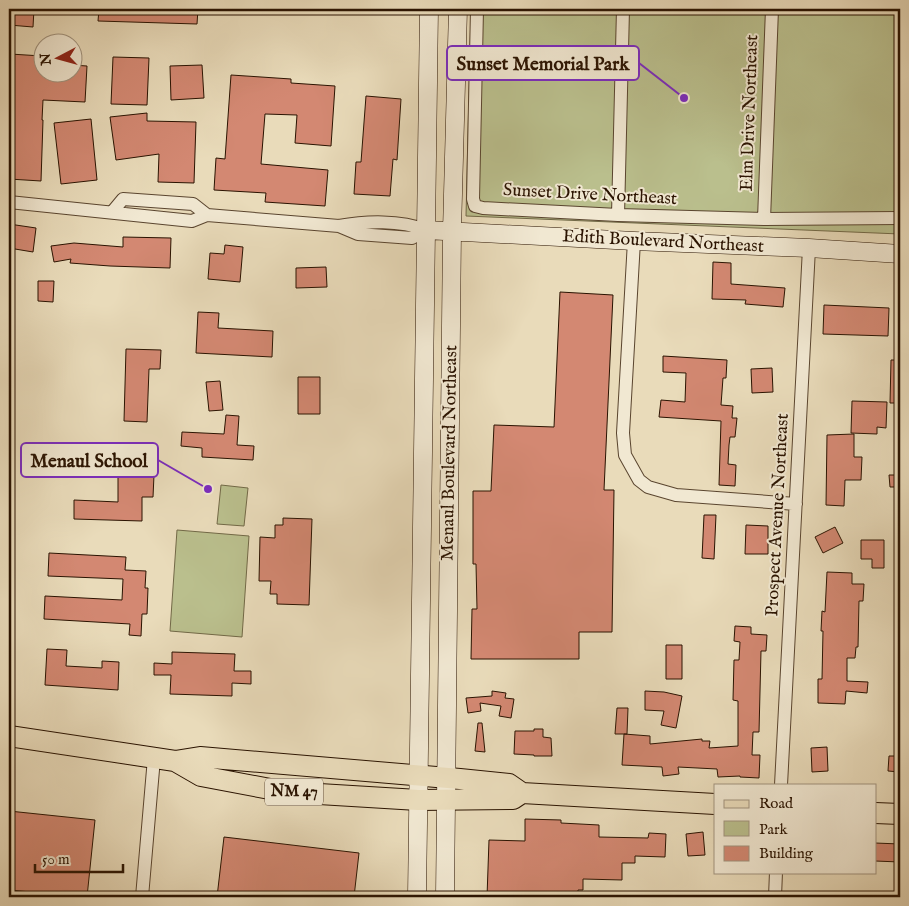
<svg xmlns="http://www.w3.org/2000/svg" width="909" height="906" viewBox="0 0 909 906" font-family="'IM FELL English',serif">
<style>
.green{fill:#babf8d;stroke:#726947}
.building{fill:#d38872;stroke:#2a1301}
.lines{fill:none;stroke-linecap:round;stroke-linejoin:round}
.street-casing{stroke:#5a452f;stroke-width:14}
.secondary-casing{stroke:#2a1301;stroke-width:19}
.primary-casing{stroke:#2a1301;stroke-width:22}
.street{stroke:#f1e8d2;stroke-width:12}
.secondary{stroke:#f1e8d2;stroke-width:18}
.primary{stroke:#e9dbba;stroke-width:20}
.labels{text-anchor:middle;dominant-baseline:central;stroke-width:4;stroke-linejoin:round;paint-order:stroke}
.shield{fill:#f1e8d2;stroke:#665340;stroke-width:1}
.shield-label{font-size:16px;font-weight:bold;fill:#2a1301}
.street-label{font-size:18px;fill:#2a1301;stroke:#f1e8d2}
.leader{fill:none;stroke:#7b2cbf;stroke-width:2}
.callout-dot{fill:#7b2cbf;stroke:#f1e8d2;stroke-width:2}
.callout{fill:#f1e8d2;stroke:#7b2cbf;stroke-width:2}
.callout-label{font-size:19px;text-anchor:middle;font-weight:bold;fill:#2a1301}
</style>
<rect width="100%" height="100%" fill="#e9dbba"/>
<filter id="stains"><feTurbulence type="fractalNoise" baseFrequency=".004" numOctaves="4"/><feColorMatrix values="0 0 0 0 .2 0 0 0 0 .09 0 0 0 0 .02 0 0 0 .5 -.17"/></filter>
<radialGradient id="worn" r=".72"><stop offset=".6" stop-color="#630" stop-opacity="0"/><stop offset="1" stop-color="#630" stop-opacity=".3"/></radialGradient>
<path class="green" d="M471 9H900V234L466 216Z
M221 485 248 488 244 526 217 524Z
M177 530 249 536 242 637 170 631Z"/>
<path class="building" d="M9 9H34L33 27 9 25Z
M99 9H198L197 24 98 21Z
M10 54 42 56V72H72V65L87 66 85 102 43 100 42 120H43L41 181 9 179Z
M113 57 149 58 147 105 111 104Z
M202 65 204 98 171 100 170 66Z
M231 75 291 79V83L335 86 331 146 295 143 297 115 265 114 261 164 328 170 325 206 265 202 266 193 214 190 216 158 225 159Z
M366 96 401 99 397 160 393 159 390 196 354 194 356 162H361Z
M147 113V121L196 122 194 183 158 182 159 154 116 160 110 117Z
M91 119 97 180 61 184 54 123Z
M9 224 36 228 33 252 9 248Z
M123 237 171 238 170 268 110 266 70 263 71 259 54 262 51 246 74 243 123 247Z
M225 245 243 247 240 282 208 279 210 253 224 254Z
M713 262 731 263V284L785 288 783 307 745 304 746 300 712 299Z
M326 267 327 287 296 288V268Z
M38 281H54L53 302 38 301Z
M560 292 613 295 604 490H614L612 632H579V659H471L472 609H477L476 564H473V491H491L494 425 554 427Z
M824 305 889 308 888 336 823 334Z
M198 312 219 313 218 328 273 331 272 357 196 353Z
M126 349 161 350 160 369H149L147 422 124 421Z
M663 356 727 360 726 378H723L721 405 733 406 732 418H737L735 437H730L729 445 728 464 736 465 735 486 719 485 721 421 659 417 661 400 685 402 686 373 663 372Z
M891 360H900V403H890Z
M772 368 773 392 752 393 751 369Z
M298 377H320V414H298Z
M220 381 223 410 209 411 206 382Z
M852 401 887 402 886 428 877 427V434L851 433Z
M226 415 239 416 237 445 254 446 253 460 202 457V448L181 446 182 432 224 434Z
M854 434V457H862L861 480H845L844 506 826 505 827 435Z
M110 460 146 461 145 475H154L153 497H142V521L74 519V500L118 502V476L110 475Z
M889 475H900V487H890Z
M704 515H716L714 559 702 558Z
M283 518 312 519 309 605 277 604V594H270L271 581H259L260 537 275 538V525H283Z
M746 525 768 526V554H745Z
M835 527 843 543 823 553 815 537Z
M861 540H884V568H872V559H861Z
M49 553 126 557 125 570 146 571 145 588H148L147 614H142L141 636 129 635 130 624 44 619 45 596 122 600 123 579 48 576Z
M827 572 852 573V584H864L863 601H859L858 647H856L855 658H847V681L868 682 867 693 846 691 845 704 818 703V679H822L823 631H821L822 611 825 612Z
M735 626 751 627V634L767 635 766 651H761L759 732H753L752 755H760L759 778 740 777V776L718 777 717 769 678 767 679 774 663 776 662 767 622 765 624 734 650 736V744L702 739V741H710L709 748 738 746V701L733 700 734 660H739L740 642 734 641Z
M666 645H682V679H666Z
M47 649 67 650 66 666 102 668V661L119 662 118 690 45 685Z
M172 652 235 654 234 671H251V684L232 683V696L170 694 171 675H154V663L172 664Z
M492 691 506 693 505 698 514 699 511 718 499 716 501 706 480 703 481 711 468 713 466 698 492 696Z
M645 691 664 692 682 696 676 728 661 725 664 711 645 710Z
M617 708H628L627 734H615Z
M478 723H482L485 752 475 751Z
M534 729H543V737L551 738 552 756H534V755L514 754 515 731H534Z
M827 747 828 771 812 772 811 748Z
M889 756H900V772L888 771Z
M9 811 95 820 87 897 9 890Z
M525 819 561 820V823L599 825V837L648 838 649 833 666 834 665 857 635 856V863H622V880L583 879V890H578V897H487L489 840 525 841Z
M703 832 705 855 688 856 686 834Z
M224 837 359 853 354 897H217Z
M875 843 900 844V862L875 861Z"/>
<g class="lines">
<defs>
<path id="street" d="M477 9 473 199 475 206 483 208 618 215 764 219 900 218
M9 202 192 221 207 215 339 226C366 221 400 220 426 230
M113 211 123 199 193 204 207 215
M618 215 623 9
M764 219 772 9
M339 226 358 234 412 238 426 230
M634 241 623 433 625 455 639 480 648 487 676 495 796 504
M781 785 809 248
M142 897 154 758
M775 897 776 872"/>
<path id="secondary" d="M426 230 634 241 809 248 900 254
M417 897 429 9
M445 897 452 231 458 9"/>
<path id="primary" d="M9 736 175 761 200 757 460 779 509 784 522 793 715 804
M175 761 201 776 286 792 418 800 513 799 522 793
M875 813 900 814"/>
</defs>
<use href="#street" class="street-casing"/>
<use href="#secondary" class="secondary-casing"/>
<use href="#primary" class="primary-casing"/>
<use href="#street" class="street"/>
<use href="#secondary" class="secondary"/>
<use href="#primary" class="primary"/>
</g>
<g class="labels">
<rect class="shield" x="265" y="778.5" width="58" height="27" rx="4"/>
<g class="shield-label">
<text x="294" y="792">NM 47</text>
</g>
<g class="street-label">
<text transform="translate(750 113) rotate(-88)">Elm Drive Northeast</text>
<text transform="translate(590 195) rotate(3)">Sunset Drive Northeast</text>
<text transform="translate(663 242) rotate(3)">Edith Boulevard Northeast</text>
<text transform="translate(450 453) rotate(-89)">Menaul Boulevard Northeast</text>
<text transform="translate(778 515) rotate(-87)">Prospect Avenue Northeast</text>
</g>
</g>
<path class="leader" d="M684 98L639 63M208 489L158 460"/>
<g class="callout-dot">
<circle cx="684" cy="98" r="5"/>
<circle cx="208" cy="489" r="5"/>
</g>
<g class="callout">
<rect x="447" y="46" width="192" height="34" rx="5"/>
<rect x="21" y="443" width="137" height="34" rx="5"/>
</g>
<g class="callout-label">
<text x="543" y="70">Sunset Memorial Park</text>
<text x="89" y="467">Menaul School</text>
</g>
<rect width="909" height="906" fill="none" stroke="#e9dbba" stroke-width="30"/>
<rect x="10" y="10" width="889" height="886" fill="none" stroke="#2a1301" stroke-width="2.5"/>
<rect x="15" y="15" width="879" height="876" fill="none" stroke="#2a1301"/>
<rect x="714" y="784" width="162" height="90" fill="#f1e8d2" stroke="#a1937e"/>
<rect x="724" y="800" width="25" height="8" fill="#e9dbba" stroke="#a1937e"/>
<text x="759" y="808" font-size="15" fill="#2a1301">Road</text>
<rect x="724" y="821" width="25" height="15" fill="#babf8d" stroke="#a1937e"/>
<text x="759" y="834" font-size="15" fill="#2a1301">Park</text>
<rect x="724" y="846" width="25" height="15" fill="#d38872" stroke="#a1937e"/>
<text x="759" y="858" font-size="15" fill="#2a1301">Building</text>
<g transform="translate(58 58) rotate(264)"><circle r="24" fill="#f1e8d2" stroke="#a1937e"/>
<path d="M0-4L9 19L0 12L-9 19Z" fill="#8f2418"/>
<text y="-8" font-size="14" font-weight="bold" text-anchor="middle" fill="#2a1301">N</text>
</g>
<path d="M35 864v8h88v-8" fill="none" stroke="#2a1301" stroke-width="2.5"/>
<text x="42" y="864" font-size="15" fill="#2a1301" stroke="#f1e8d2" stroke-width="4" paint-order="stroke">50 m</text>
<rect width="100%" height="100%" filter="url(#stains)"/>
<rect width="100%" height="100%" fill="url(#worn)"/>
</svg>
